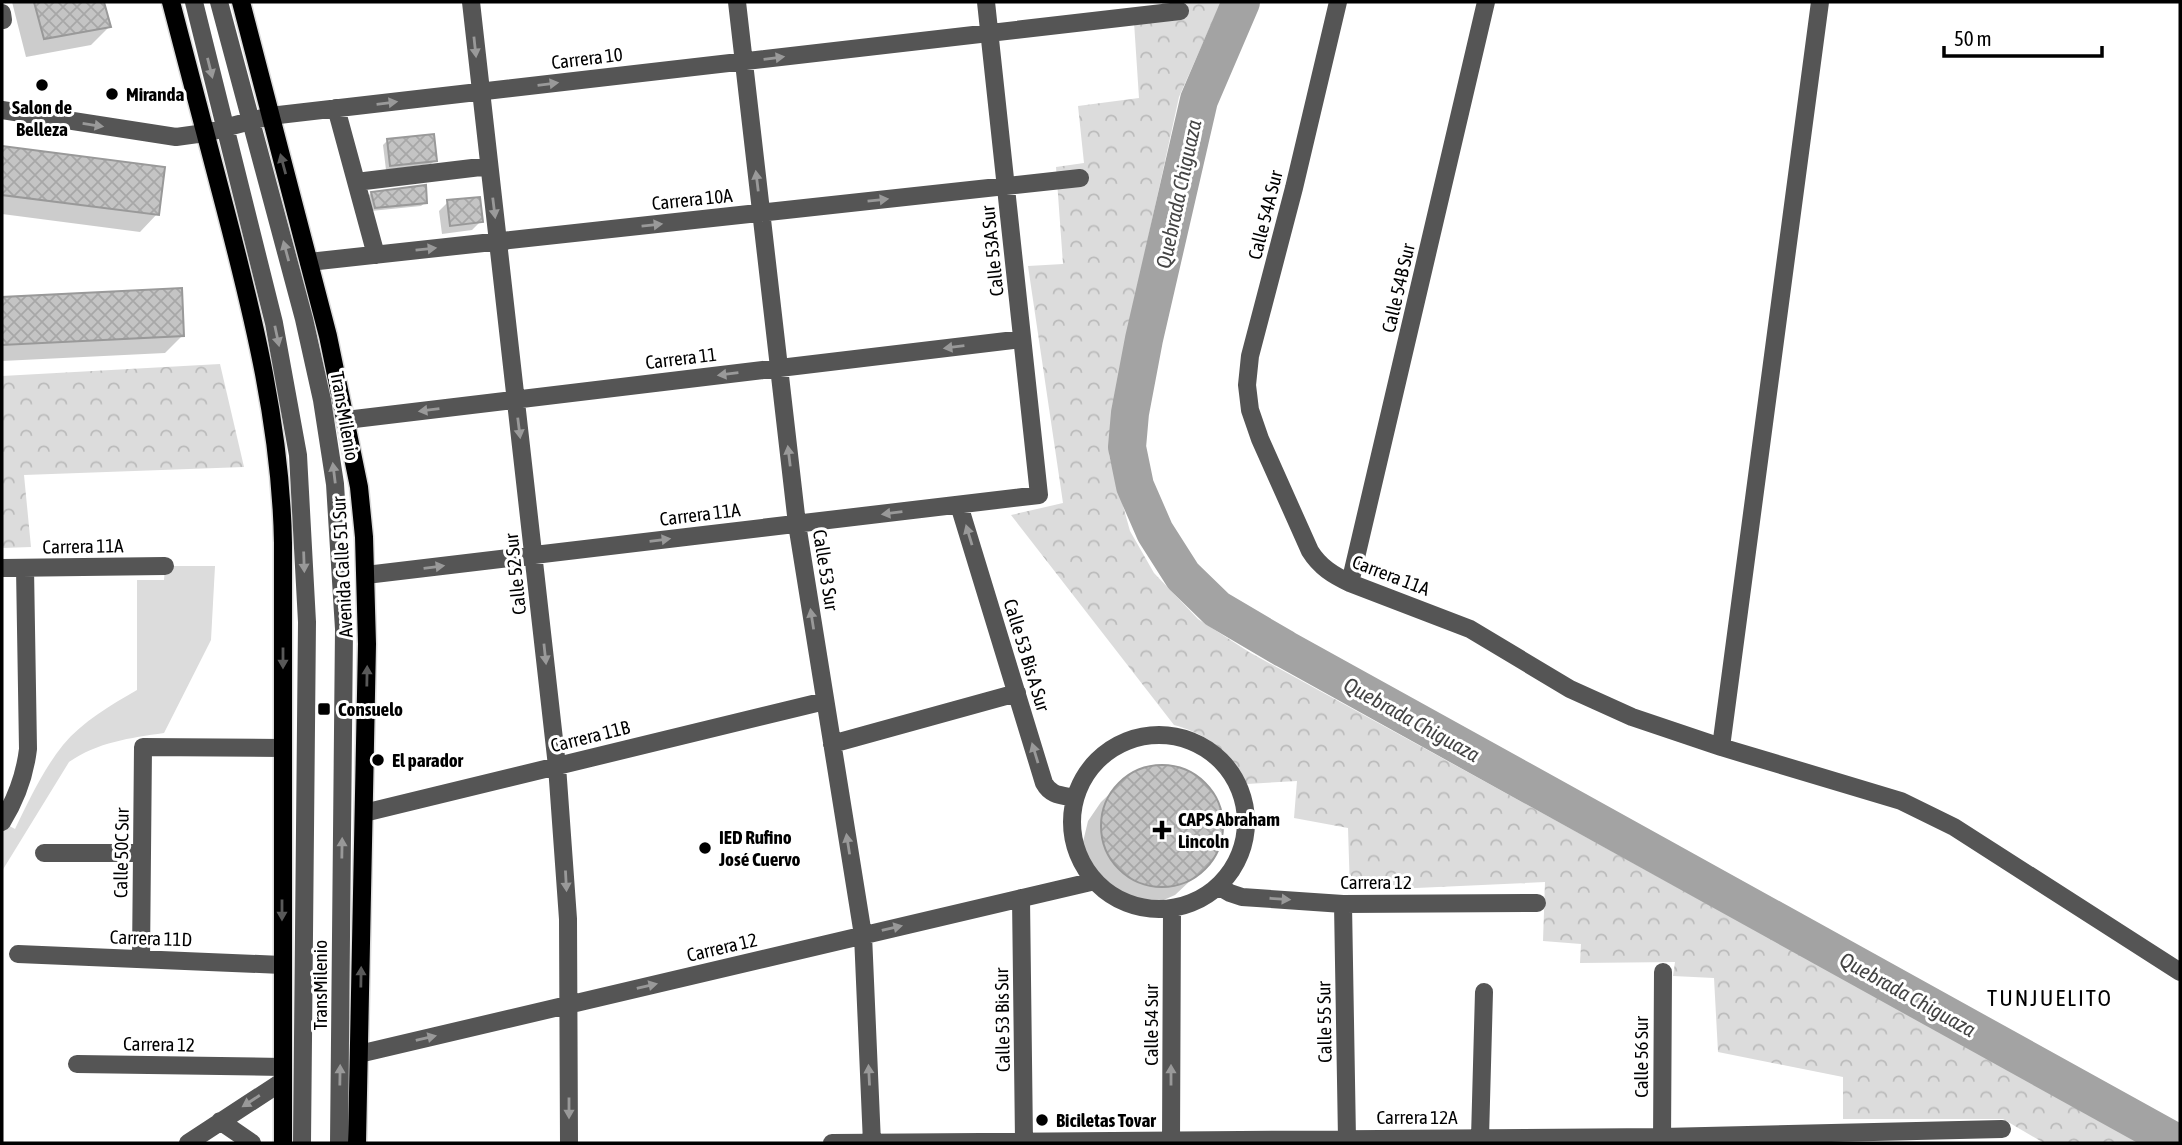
<svg xmlns="http://www.w3.org/2000/svg" width="2182" height="1145" viewBox="0 0 2182 1145" font-family="'Asap Condensed',sans-serif">
<style>
.grass{fill:#dcdcdc}
.park{fill:url(#park-crowns)}
.shadow{fill:#0003}
.lines{fill:none;stroke-linecap:round;stroke-linejoin:round}
.river{stroke:#a3a3a3;stroke-width:38}
.building{fill:url(#building-cross-hatch);stroke:#999;stroke-width:2}
.major-casing{stroke:#dbdbdb;stroke-width:21}
.minor{stroke:#555;stroke-width:18}
.major{stroke:#000;stroke-width:18}
.oneway{fill:#999}
.oneway2{fill:#595959}
.poi-dot{fill:#000;stroke:#fff;stroke-width:2.5}
.labels{text-anchor:middle;dominant-baseline:central;stroke-width:6;stroke-linejoin:round;paint-order:stroke}
.street-label{font-size:19px;fill:#000;stroke:#fff}
.poi-label{font-size:19px;font-weight:bold;fill:#000;stroke:#fff;text-anchor:start}
.water-label{font-size:21px;font-style:italic;fill:#444;stroke:#fff}
.quarter-label{font-size:23px;letter-spacing:2px;fill:#000;stroke:#fff}
</style>
<defs>
<pattern id="park-crowns" width="20" height="18" patternUnits="userSpaceOnUse" patternTransform="scale(1.75)"><rect width="20" height="18" fill="#dcdcdc"/><path d="M2 6a3 3 0 1 1 6 0M12 15a3 3 0 1 1 6 0" fill="none" stroke="#bbb"/></pattern>
<pattern id="building-cross-hatch" width="8" height="8" patternUnits="userSpaceOnUse" patternTransform="scale(1.75)"><rect width="8" height="8" fill="#c4c4c4"/><path d="M0 0l8 8M0 8l8-8" fill="none" stroke="#a7a7a7"/></pattern>
</defs>
<rect width="100%" height="100%" fill="#fff"/>
<path class="grass" d="M165 566H215L211 640 164 733C130 738 98 742 69 762L2 871V822L15 829C29 800 43 770 63 745 83 721 111 705 137 690V580H164Z"/>
<path class="park" d="M1162 2H1221L1179 97 1123 353 1109 455 1130 531 1154 573 1198 619 1249 652 2143 1143H2044L2003 1119H1843V1077L1718 1052 1714 978 1673 976 1675 962 1580 963 1581 944 1543 941 1545 882 1350 891 1348 828 1294 818 1297 781 1247 784C1227 751 1212 736 1174 725L1011 515 1063 503 1028 266 1063 264 1056 167 1084 163 1078 106 1139 98 1134 22 1164 18Z
M220 364 244 467 24 475 31 547 2 548V376Z"/>
<path class="shadow" d="M12 2H103L109 27 91 45 26 57Z
M387 141 435 160 431 164 386 170 383 145Z
M2 148 163 168 157 214 140 232 2 214Z
M371 193 426 202 421 206 371 211 367 197Z
M448 202 481 221 472 230 442 234 439 211Z
M180 289 183 335 165 353 2 361V298Z
M1156 767 1175 768 1194 776 1208 789 1218 806 1221 825 1218 845 1209 862 1190 881 1175 895 1157 903 1138 904 1116 898 1098 884 1087 865 1083 842 1088 821 1101 802 1121 783 1137 772Z"/>
<g class="lines">
<path class="river" d="M1241 2 1199 100 1144 339 1130 413 1127 447 1135 486 1155 532 1183 576 1217 609 1285 649 2177 1143"/>
</g>
<path class="building" d="M34 2H104L111 27 44 39Z
M434 134 437 161 390 166 387 139Z
M2 146 165 167 159 215 2 195Z
M426 185 427 203 375 208 371 192Z
M480 197 483 222 450 226 447 200Z
M182 288 184 336 2 345V297Z
M1101 826a61 61 0 1 1 122 0a61 61 0 1 1-122 0Z"/>
<g class="lines">
<defs>
<path id="major" d="M171 2C189 71 207 139 225 208 254 319 281 429 283 543V1143
M241 2 328 336 359 487 364 537 367 644 357 1143"/>
</defs>
<use href="#major" class="major-casing"/>
<path class="minor" d="M194 2 274 323 298 455 307 622 302 1143
M219 2 304 319 322 400 335 484 344 629 339 1143
M471 2 557 766 568 919 569 1143
M737 2 797 524 863 935 872 1143
M1338 2 1294 188 1250 356 1247 385 1250 410 1260 439 1310 551C1320 567 1333 575 1350 583L1470 629 1570 689 1632 717 1721 747 1901 801 1954 827 2180 972
M2 13 3 20
M336 108 376 255
M2 110 176 137 205 133 270 116 1180 11
M356 182 489 166
M309 262 1080 178
M346 420 1022 339
M959 505 1044 783C1051 796 1062 795 1075 798
M2 568 165 566
M366 575 1039 495 986 2
M1350 583 1486 2
M1072 822a87 87 0 1 1 174 0a87 87 0 1 1-174 0Z
M832 744 1017 693
M1721 747 1820 2
M364 813 825 701
M2 822C15 801 25 774 28 749L25 568
M44 853H142
M1218 886 1230 893 1242 897 1343 904 1537 903
M1021 898 1024 1141
M1343 904 1347 1139
M18 954 282 965
M141 959 143 747 282 748
M359 1054 1095 881
M77 1064 283 1067
M220 1121 252 1143
M1480 1138 1484 992
M188 1143 283 1081
M832 1143 1662 1137 2002 1129
M1171 1143 1172 908
M1662 1143 1663 972"/>
<use href="#major" class="major"/>
</g>
<defs><path id="oneway-solid" d="M-6-.8H1V-3.2L6.5 0L1 3.2V.8H-6Z" transform="scale(1.75)"/></defs>
<g class="oneway">
<use href="#oneway-solid" transform="translate(475 47) rotate(84)"/>
<use href="#oneway-solid" transform="translate(774 58) rotate(-7)"/>
<use href="#oneway-solid" transform="translate(210 68) rotate(76)"/>
<use href="#oneway-solid" transform="translate(548 84) rotate(-7)"/>
<use href="#oneway-solid" transform="translate(387 103) rotate(-7)"/>
<use href="#oneway-solid" transform="translate(93 125) rotate(9)"/>
<use href="#oneway-solid" transform="translate(757 181) rotate(-97)"/>
<use href="#oneway-solid" transform="translate(878 200) rotate(-6)"/>
<use href="#oneway-solid" transform="translate(494 208) rotate(83)"/>
<use href="#oneway-solid" transform="translate(652 225) rotate(-6)"/>
<use href="#oneway-solid" transform="translate(426 249) rotate(-6)"/>
<use href="#oneway-solid" transform="translate(286 251) rotate(-105)"/>
<use href="#oneway-solid" transform="translate(277 336) rotate(78)"/>
<use href="#oneway-solid" transform="translate(954 347) rotate(173)"/>
<use href="#oneway-solid" transform="translate(728 374) rotate(173)"/>
<use href="#oneway-solid" transform="translate(429 410) rotate(173)"/>
<use href="#oneway-solid" transform="translate(519 428) rotate(83)"/>
<use href="#oneway-solid" transform="translate(789 456) rotate(-97)"/>
<use href="#oneway-solid" transform="translate(334 473) rotate(-97)"/>
<use href="#oneway-solid" transform="translate(892 513) rotate(173)"/>
<use href="#oneway-solid" transform="translate(969 535) rotate(-107)"/>
<use href="#oneway-solid" transform="translate(660 540) rotate(-7)"/>
<use href="#oneway-solid" transform="translate(304 562) rotate(88)"/>
<use href="#oneway-solid" transform="translate(434 567) rotate(-7)"/>
<use href="#oneway-solid" transform="translate(812 619) rotate(-99)"/>
<use href="#oneway-solid" transform="translate(545 654) rotate(84)"/>
<use href="#oneway-solid" transform="translate(1035 753) rotate(-107)"/>
<use href="#oneway-solid" transform="translate(848 844) rotate(-99)"/>
<use href="#oneway-solid" transform="translate(342 848) rotate(-89)"/>
<use href="#oneway-solid" transform="translate(566 881) rotate(87)"/>
<use href="#oneway-solid" transform="translate(1280 899) rotate(4)"/>
<use href="#oneway-solid" transform="translate(892 928) rotate(-13)"/>
<use href="#oneway-solid" transform="translate(647 986) rotate(-13)"/>
<use href="#oneway-solid" transform="translate(426 1038) rotate(-13)"/>
<use href="#oneway-solid" transform="translate(340 1075) rotate(-89)"/>
<use href="#oneway-solid" transform="translate(869 1075) rotate(-93)"/>
<use href="#oneway-solid" transform="translate(1171 1075) rotate(-90)"/>
<use href="#oneway-solid" transform="translate(251 1101) rotate(147)"/>
<use href="#oneway-solid" transform="translate(569 1108) rotate(90)"/>
</g>
<g class="oneway2">
<use href="#oneway-solid" transform="translate(283 164) rotate(-105)"/>
<use href="#oneway-solid" transform="translate(283 658) rotate(90)"/>
<use href="#oneway-solid" transform="translate(367 676) rotate(-89)"/>
<use href="#oneway-solid" transform="translate(282 910) rotate(90)"/>
<use href="#oneway-solid" transform="translate(361 977) rotate(-89)"/>
</g>
<g class="poi-dot">
<circle cx="42" cy="85" r="7"/>
<circle cx="112" cy="94" r="7"/>
<rect x="317" y="702" width="14" height="14" rx="3.5"/>
<circle cx="378" cy="760" r="7"/>
<path d="M1158.5 819.5h7v7h7v7h-7v7h-7v-7h-7v-7h7z"/>
<circle cx="705" cy="848" r="7"/>
<circle cx="1042" cy="1120" r="7"/>
</g>
<g class="labels">
<g class="street-label">
<text transform="translate(587 58) rotate(-7)">Carrera 10</text>
<text transform="translate(692 199) rotate(-6)">Carrera 10A</text>
<text transform="translate(1265 215) rotate(-76)">Calle 54A Sur</text>
<text transform="translate(992 251) rotate(-96)">Calle 53A Sur</text>
<text transform="translate(1398 288) rotate(-77)">Calle 54B Sur</text>
<text transform="translate(681 358) rotate(-7)">Carrera 11</text>
<text transform="translate(345 416) rotate(80)">TransMilenio</text>
<text transform="translate(700 514) rotate(-7)">Carrera 11A</text>
<text transform="translate(83 546) rotate(-1)">Carrera 11A</text>
<text transform="translate(342 567) rotate(-93)">Avenida Calle 51 Sur</text>
<text transform="translate(826 570) rotate(81)">Calle 53 Sur</text>
<text transform="translate(515 574) rotate(-96)">Calle 52 Sur</text>
<text transform="translate(1391 575) rotate(21)">Carrera 11A</text>
<text transform="translate(1027 655) rotate(73)">Calle 53 Bis A Sur</text>
<text transform="translate(590 736) rotate(-14)">Carrera 11B</text>
<text transform="translate(121 853) rotate(-89)">Calle 50C Sur</text>
<text x="1376" y="882">Carrera 12</text>
<text transform="translate(151 938) rotate(2)">Carrera 11D</text>
<text transform="translate(722 947) rotate(-13)">Carrera 12</text>
<text transform="translate(320 985) rotate(-90)">TransMilenio</text>
<text transform="translate(1002 1020) rotate(-91)">Calle 53 Bis Sur</text>
<text transform="translate(1324 1022) rotate(-91)">Calle 55 Sur</text>
<text transform="translate(1151 1025) rotate(-90)">Calle 54 Sur</text>
<text transform="translate(159 1044) rotate(1)">Carrera 12</text>
<text transform="translate(1641 1057) rotate(-90)">Calle 56 Sur</text>
<text x="1417" y="1117">Carrera 12A</text>
</g>
<g class="poi-label">
<text x="126" y="94">Miranda</text>
<text x="42" y="107" text-anchor="middle">Salon de<tspan x="42" dy="22">Belleza</tspan></text>
<text x="338" y="709">Consuelo</text>
<text x="392" y="760">El parador</text>
<text x="1178" y="819">CAPS Abraham<tspan x="1178" dy="22">Lincoln</tspan></text>
<text x="719" y="837">IED Rufino<tspan x="719" dy="22">José Cuervo</tspan></text>
<text x="1056" y="1120">Biciletas Tovar</text>
</g>
<g class="water-label">
<text transform="translate(1178 194) rotate(-78)">Quebrada Chiguaza</text>
<text transform="translate(1412 719) rotate(29)">Quebrada Chiguaza</text>
<text transform="translate(1908 994) rotate(29)">Quebrada Chiguaza</text>
</g>
<g class="quarter-label">
<text x="2050" y="998">TUNJUELITO</text>
</g>
</g>
<rect width="2182" height="1145" fill="none" stroke="#000000" stroke-width="7"/>
<path d="M1944 46v10h158v-10" fill="none" stroke="#000000" stroke-width="3.5"/>
<text x="1954" y="46" font-size="21" fill="#000000" stroke="#ffffff" stroke-width="5" paint-order="stroke">50 m</text>
</svg>
